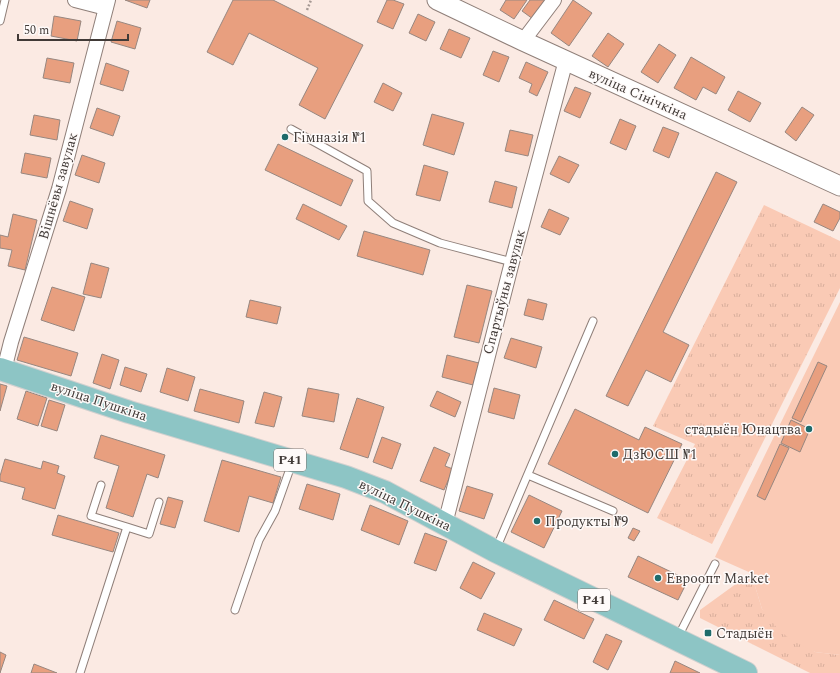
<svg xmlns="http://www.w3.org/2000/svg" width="840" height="673" viewBox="0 0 840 673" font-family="Spectral,serif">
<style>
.grass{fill:url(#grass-tufts)}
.park{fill:#facab5}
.building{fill:#e89f7f;stroke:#978780}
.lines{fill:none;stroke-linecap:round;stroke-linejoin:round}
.lane-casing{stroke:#8f7f79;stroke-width:9}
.street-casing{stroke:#8f7f79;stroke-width:16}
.secondary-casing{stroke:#8f7f79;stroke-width:21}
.primary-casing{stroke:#d1d0cf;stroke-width:24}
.path{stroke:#a59893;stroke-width:2.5;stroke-dasharray:2 2;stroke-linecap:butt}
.lane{stroke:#fff;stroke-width:7}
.street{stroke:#fff;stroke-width:14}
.secondary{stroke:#fff;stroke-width:19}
.primary{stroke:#8dc5c5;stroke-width:22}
.poi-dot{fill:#1e6b6b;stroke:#fefaf9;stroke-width:1.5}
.labels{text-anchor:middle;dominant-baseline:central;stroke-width:3;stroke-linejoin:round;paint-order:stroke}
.shield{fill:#fefaf9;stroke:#7a7471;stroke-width:1}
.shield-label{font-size:13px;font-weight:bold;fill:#413a37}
.street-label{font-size:14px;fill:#413a37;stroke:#fefaf9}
.poi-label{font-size:14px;fill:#413a37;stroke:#fefaf9;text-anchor:start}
</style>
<defs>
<pattern id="grass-tufts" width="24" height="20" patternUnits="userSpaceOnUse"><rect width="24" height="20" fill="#facab5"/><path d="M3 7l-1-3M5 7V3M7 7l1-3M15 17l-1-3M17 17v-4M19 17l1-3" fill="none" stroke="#d8ae9c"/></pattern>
</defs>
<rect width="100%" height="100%" fill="#fbeae3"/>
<path class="grass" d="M764 205 840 241V288L712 544 657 518 695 444 653 426Z
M751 573 762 609 815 652 840 655V673H810L700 618V610Z"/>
<path class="park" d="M840 302V655L815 652 791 640 777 628 762 609 751 573 715 557Z"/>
<path class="building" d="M125 0H150L147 8Z
M233 0H273L363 45 325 119 299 105 318 68 249 33 233 65 207 52Z
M387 0H393L404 4 393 29 377 22Z
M506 0H527L514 19 500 10Z
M530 0H547L533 19 522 11Z
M573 0 592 13 569 46 551 33Z
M418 14 435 22 426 41 409 33Z
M54 16 81 21 77 41 51 36Z
M117 21 141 28 135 49 111 42Z
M449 29 470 38 461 58 440 49Z
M608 33 624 44 608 67 592 56Z
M659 44 676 55 658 83 641 72Z
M493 51 509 57 499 82 483 75Z
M691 57 725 77 716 94 703 87 696 100 674 88Z
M47 58 74 63 70 83 43 78Z
M526 62 548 72 537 96 529 92 532 84 519 78Z
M106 63 129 71 123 91 100 84Z
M383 83 402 93 393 111 374 102Z
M575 87 591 93 580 118 564 111Z
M738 91 761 103 750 122 728 110Z
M802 107 814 115 796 141 785 132Z
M97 108 120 116 113 136 90 128Z
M432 114 464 123 454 155 423 145Z
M34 115 60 120 57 140 30 135Z
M620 119 636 126 626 150 610 143Z
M663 127 679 133 669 158 653 151Z
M510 130 533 135 528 156 505 151Z
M278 144 353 180 341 206 265 170Z
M25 153 51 158 47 178 21 173Z
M82 155 105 163 99 183 75 175Z
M559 156 579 165 569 183 550 174Z
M424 165 448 172 440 201 416 195Z
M716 172 737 182 663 332 689 345 671 382 646 370 628 406 606 396Z
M495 181 517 187 512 208 489 202Z
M70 201 93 209 87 229 63 221Z
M303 204 347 226 339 240 296 219Z
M823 204 840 212V218L833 231 814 222Z
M549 209 569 218 560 235 541 227Z
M13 214 37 220 25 270 8 266 12 250 0 248V235L8 237Z
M364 231 430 250 423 275 357 256Z
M91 263 109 268 101 298 83 294Z
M467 285 492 291 479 343 454 337Z
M52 287 85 297 74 331 41 320Z
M528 299 547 304 543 320 524 315Z
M250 300 281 307 277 324 246 317Z
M24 337 78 353 71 376 17 360Z
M511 338 542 347 536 368 504 358Z
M102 354 119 360 110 389 93 383Z
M447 355 479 363 473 385 442 377Z
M818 362 827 366 801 422 792 418Z
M125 367 147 374 141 392 120 385Z
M167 368 195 377 188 401 160 392Z
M0 384 7 386 0 411Z
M308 388 339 394 334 422 302 416Z
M494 388 520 395 514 419 488 412Z
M200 389 244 401 239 423 194 411Z
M26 391 47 398 38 426 17 419Z
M437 391 461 402 455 417 430 406Z
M264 392 282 397 274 427 255 423Z
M357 398 384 407 368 458 340 449Z
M49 400 65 405 57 431 41 426Z
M575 409 639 440 645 427 682 444 648 513 548 464Z
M791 420 810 429 800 452 781 443Z
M101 435 165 455 158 478 147 474 133 517 106 508 119 466 94 458Z
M382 437 401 444 392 469 373 462Z
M780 444 789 448 765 500 757 496Z
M434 447 450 454 445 466 453 469 444 490 420 481Z
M5 459 41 469 43 461 59 466 57 473 65 476 55 509 22 499 25 488 0 481V476Z
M222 460 281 477 273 503 249 496 239 532 204 521Z
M307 484 340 494 333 520 299 509Z
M467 486 493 494 484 519 459 511Z
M529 495 562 511 544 548 511 532Z
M168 497 183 501 175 528 160 524Z
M370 505 408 521 399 545 361 530Z
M58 515 119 533 113 552 52 535Z
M633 528 640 531 634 541 628 538Z
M425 533 447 541 436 571 414 563Z
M638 556 688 580 678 600 628 577Z
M473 562 495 573 481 599 460 588Z
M554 600 594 619 584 639 544 620Z
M484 613 522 629 514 646 477 630Z
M606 634 622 641 608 670 593 662Z
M0 652 6 655 0 673Z
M675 661 700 673H670Z
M34 664 57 673H31Z"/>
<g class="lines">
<defs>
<path id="lane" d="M0 21 5 0
M291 129 367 171 368 201 393 223 440 243 512 262
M528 475 613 511
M101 485 91 516 127 527
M496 549 593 321
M235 610 259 540 275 511 292 463
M678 637 715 564
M80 673 127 527 149 534 159 502"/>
<path id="street" d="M75 0 106 8
M523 41 554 0
M4 370 11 342 59 189 108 0
M445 524 512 262 566 60"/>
<path id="secondary" d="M437 0 523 41 840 186"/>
<path id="primary" d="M0 369 129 412 346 477 385 492 495 551 746 673"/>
</defs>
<use href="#lane" class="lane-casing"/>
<use href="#street" class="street-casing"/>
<use href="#secondary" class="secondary-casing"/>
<use href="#primary" class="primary-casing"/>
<path class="path" d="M307 10 311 0"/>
<use href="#lane" class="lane"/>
<use href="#street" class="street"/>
<use href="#secondary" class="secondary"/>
<use href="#primary" class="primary"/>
</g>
<g class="poi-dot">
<circle cx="285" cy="137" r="4"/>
<circle cx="809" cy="429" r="4"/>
<circle cx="615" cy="454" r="4"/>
<circle cx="537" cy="521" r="4"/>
<circle cx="658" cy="578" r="4"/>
<rect x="704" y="629" width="8" height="8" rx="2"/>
</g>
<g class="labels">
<g class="shield">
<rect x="274" y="449" width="32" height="22" rx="3"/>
<rect x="578" y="589" width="32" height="22" rx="3"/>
</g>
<g class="shield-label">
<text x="290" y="460">Р41</text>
<text x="594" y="600">Р41</text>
</g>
<g class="street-label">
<text transform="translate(638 94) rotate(24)">вуліца Сінічкіна</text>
<text transform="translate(58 186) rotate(-74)">Вішнёвы завулак</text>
<text transform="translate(504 292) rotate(-75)">Спартыўны завулак</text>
<text transform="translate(99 401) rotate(18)">вуліца Пушкіна</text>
<text transform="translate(405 505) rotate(26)">вуліца Пушкіна</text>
</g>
<g class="poi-label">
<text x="293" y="137">Гімназія №1</text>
<text x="801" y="429" text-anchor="end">стадыён Юнацтва</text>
<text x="623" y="454">ДзЮСШ №1</text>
<text x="545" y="521">Продукты №9</text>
<text x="666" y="578">Евроопт Market</text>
<text x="716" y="633">Стадыён</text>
</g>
</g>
<path d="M18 34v6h110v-6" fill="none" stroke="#413a37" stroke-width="2"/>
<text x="24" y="34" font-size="12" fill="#413a37" stroke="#fefaf9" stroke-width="3" paint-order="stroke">50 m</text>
</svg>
